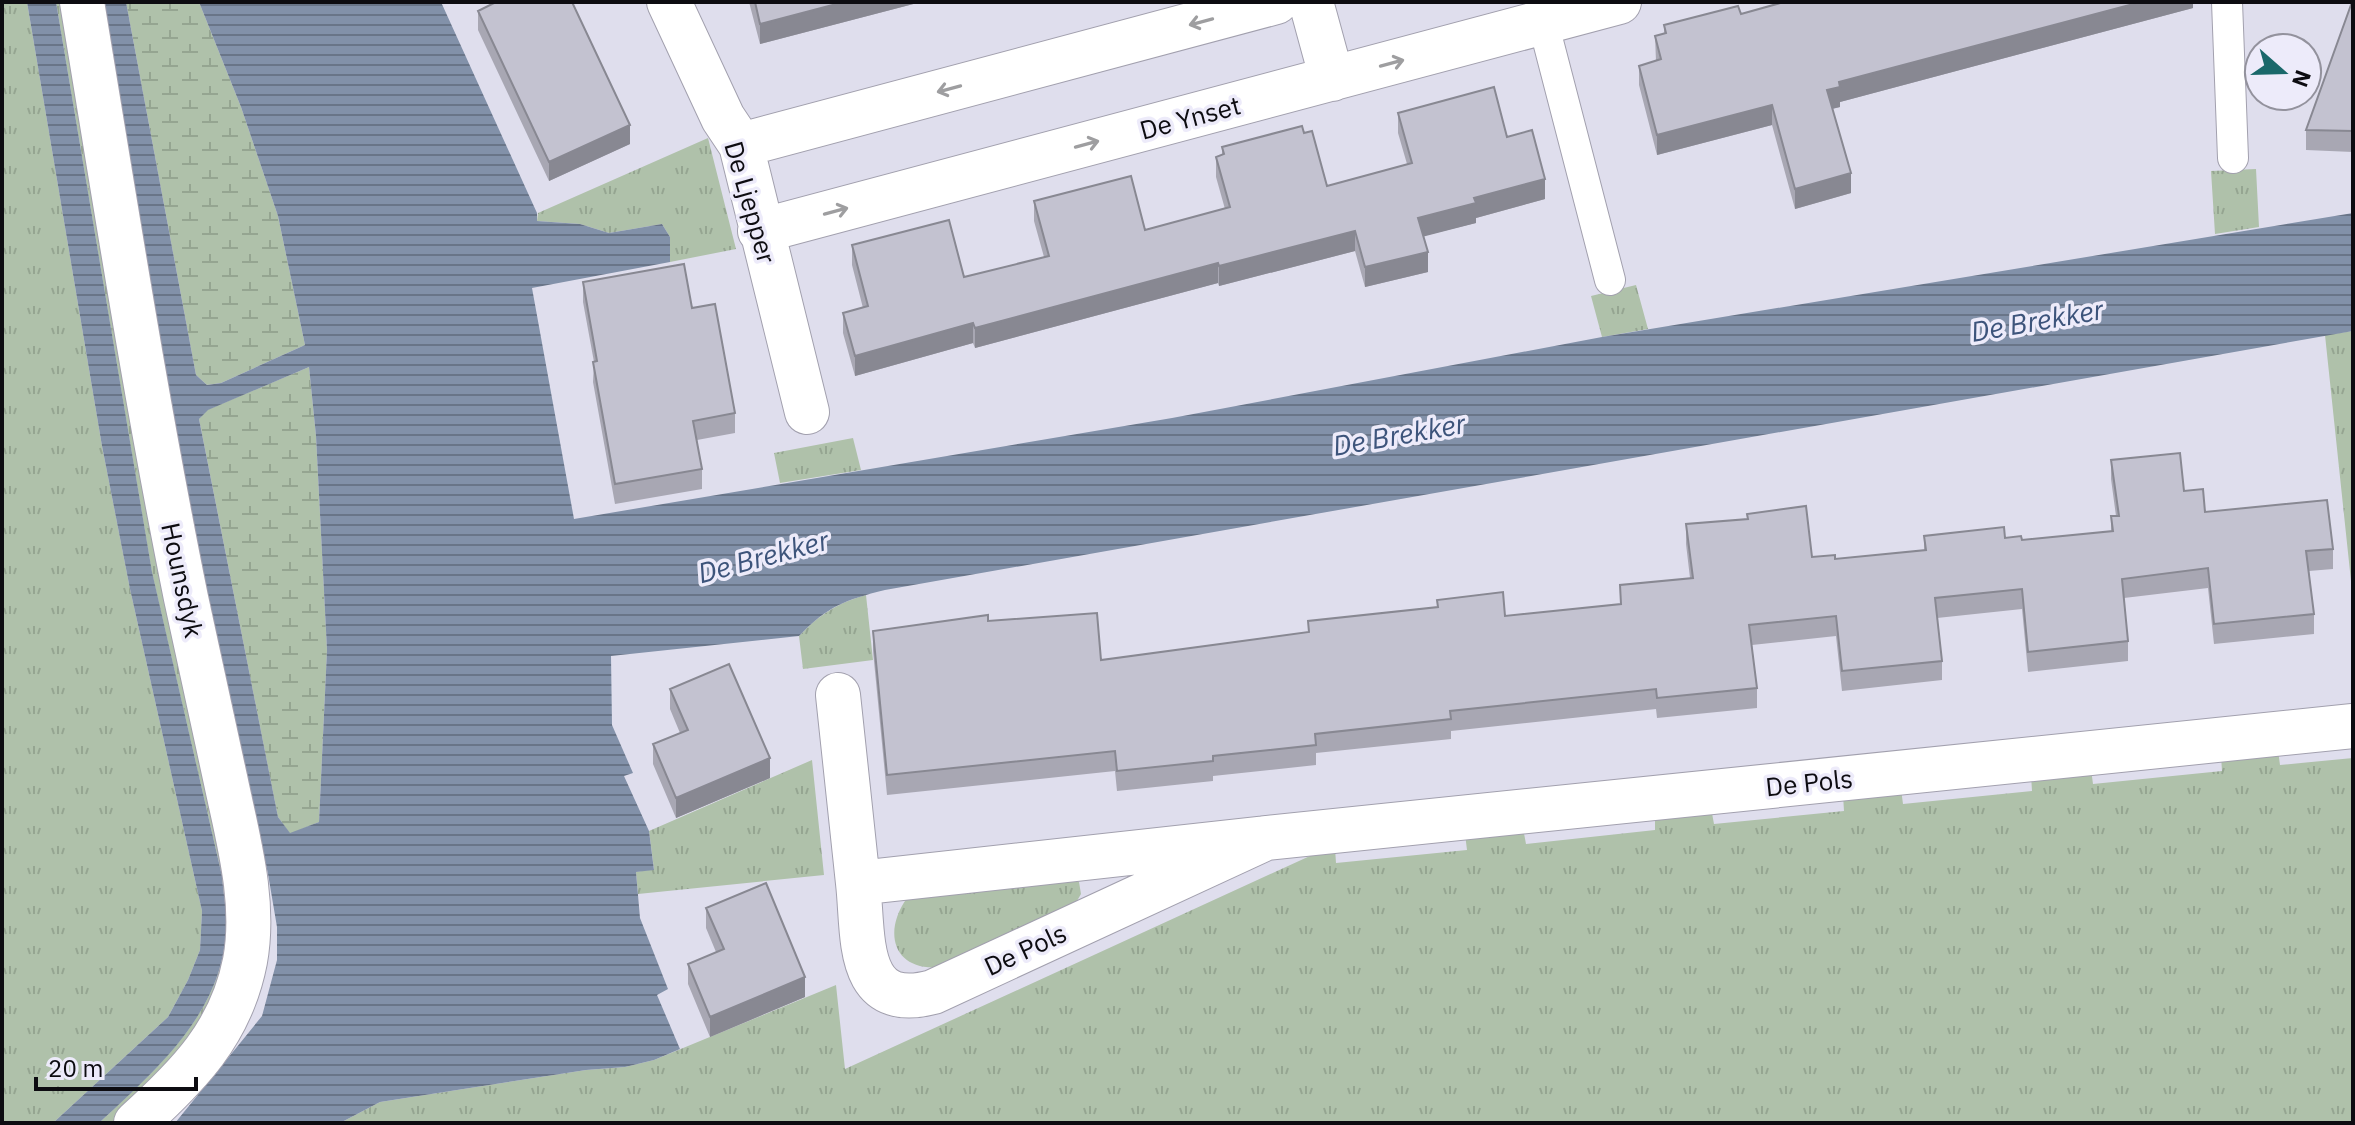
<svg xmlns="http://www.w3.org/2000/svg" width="2355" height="1125" viewBox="0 0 2355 1125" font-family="'IBM Plex Sans',sans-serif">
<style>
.grass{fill:url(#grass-tufts)}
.wetland{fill:url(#wetland-marsh)}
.water{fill:url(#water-rules);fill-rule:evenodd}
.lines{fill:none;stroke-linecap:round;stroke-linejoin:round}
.service-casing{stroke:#a2a0ae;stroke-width:32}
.minor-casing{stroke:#a2a0ae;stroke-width:46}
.service{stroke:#fff;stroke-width:30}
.minor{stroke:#fff;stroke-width:44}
.wall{fill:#a8a7b3}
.shaded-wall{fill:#888892}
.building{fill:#c3c2d0;stroke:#888892;stroke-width:2}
.oneway{stroke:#9e9ea0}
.labels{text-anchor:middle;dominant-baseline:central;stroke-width:7;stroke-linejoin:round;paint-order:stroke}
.street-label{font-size:26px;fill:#0d0c11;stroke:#edebfa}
.water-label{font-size:28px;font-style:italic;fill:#3d547b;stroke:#edebfa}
</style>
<defs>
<pattern id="grass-tufts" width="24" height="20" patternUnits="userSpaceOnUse" patternTransform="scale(2)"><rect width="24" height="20" fill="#afc1aa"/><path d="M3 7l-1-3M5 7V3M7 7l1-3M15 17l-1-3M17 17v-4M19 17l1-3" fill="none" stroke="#95a591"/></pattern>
<pattern id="wetland-marsh" width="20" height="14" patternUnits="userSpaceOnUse" patternTransform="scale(2)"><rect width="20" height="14" fill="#afc1aa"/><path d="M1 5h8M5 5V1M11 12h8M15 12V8" fill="none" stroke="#95a591"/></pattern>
<pattern id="water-rules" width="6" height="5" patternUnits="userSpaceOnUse" patternTransform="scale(2)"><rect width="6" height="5" fill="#8291a9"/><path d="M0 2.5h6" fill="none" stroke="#697588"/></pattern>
</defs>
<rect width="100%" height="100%" fill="#dfdeed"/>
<path class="grass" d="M2 2H27L102 446 130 589 202 911 200 950 188 980 168 1017 53 1123H2Z
M56 2H72L233 856 228 987 122 1123H99C156 1069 225 1011 226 926 227 909 223 892 222 876L152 573Z
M708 138 736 249 670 262V237L662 224 609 233 580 224 537 221 538 213Z
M2256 169 2259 227 2215 234 2211 171Z
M1636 285 1648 329 1602 337 1591 296Z
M2353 331V600L2325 335Z
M853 438 861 470 780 483 774 453Z
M866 595 873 660 803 669 799 636C819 615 837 603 866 595Z
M2278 750 2280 765 2353 758V1123H340L380 1102 586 1070 625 1067 654 1060 836 985 845 1069 1323 850 1335 848 1336 863 1467 850 1465 834 1523 828 1526 844 1655 830V814L1711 808 1714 824 1844 811 1843 795 1901 789 1903 804 2032 791 2031 775 2091 769 2093 784 2222 771 2221 756Z
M812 760 824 875 638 894 636 872 654 869 649 831Z
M1073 878 1079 882 1081 894 1074 906 941 967C894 972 882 933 907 898Z"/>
<path class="wetland" d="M126 2H199L241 107 278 216 305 345 221 383 207 385 196 375Z
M309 367 316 436 327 650 319 822 290 834 278 817 199 419 207 410Z"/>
<path class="water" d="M27 2H56L152 572 222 876C223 892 227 909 226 926 225 1011 156 1070 99 1123H53L168 1017 188 980 200 950 202 911 130 589 102 446Z
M104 2H126L196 375 207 385 221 383 305 345 278 216 241 107 199 2H441L537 213V221L580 224 609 233 662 224 670 237V262L532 288 574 519 1172 418 1602 337 2353 213V331L885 590C845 600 828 606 799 636L611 656 612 725 633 773 624 776 649 831 654 870 636 872 640 918 668 989 657 995 680 1049 654 1060 625 1067 586 1070 380 1102 340 1123H175L262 1016 277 960V927L268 874 182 479 158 345ZM309 367 316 436 327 650 319 822 290 833 278 817 199 419 208 410Z"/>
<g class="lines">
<defs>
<path id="service" d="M2227 2 2233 158
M1543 22 1610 280"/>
<path id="minor" d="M82 2C115 201 146 401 186 598 199 660 213 721 226 782 238 839 256 902 245 961 231 1033 188 1076 136 1123
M669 2 723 118 741 145 807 412
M1311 2 1332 79
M741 145 1276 2
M760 231 1619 2
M838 695 858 883
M1266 838 933 992C854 1013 864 936 858 883L1266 838 2353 726"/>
</defs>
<use href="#service" class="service-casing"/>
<use href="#minor" class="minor-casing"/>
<use href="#service" class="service"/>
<use href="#minor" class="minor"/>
</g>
<path class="wall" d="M749 2H921L760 44Z
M2193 2V8L1840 102V107L1832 109 1851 193 1795 209 1772 125 1657 155 1639 85V66L1656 61 1655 36 1664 34V25L1741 14Z
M2353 2V152L2306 150V130Z
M478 11 630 144 549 181 478 30Z
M1398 113 1507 137 1545 199 1476 218V223L1423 236 1428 272 1365 287 1355 251 1219 286 1218 283 975 348 973 343 855 376 843 333V313L863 308 852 265V245L964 277 1044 257 1034 221V201L1145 230 1225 209 1216 177V157L1222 155V147L1304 133 1327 186 1407 164 1398 133Z
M583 282 692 308 735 413V433L697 440 702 469V489L615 504 593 382 594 362 583 302Z
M2111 460 2184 491 2205 512 2333 549V569L2309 571 2314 614V634L2214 644 2208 588 2124 598 2128 641V661L2028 672 2022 609 1937 618 1942 661V680L1842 691 1836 636 1752 645 1757 688V708L1657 718 1656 709 1451 731V739L1316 753V765L1213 776V781L1117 791 1115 771 887 795 873 651V631L988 621 1101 660 1308 632V621L1437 607V600L1505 616 1620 604V585L1690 578 1686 544V524L1812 557 1835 559 1924 550V536L2005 538 2022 540 2111 531V516H2116L2111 479Z
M670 689 770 778 676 818 653 764V744L680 733 670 709Z
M706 908 805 997 710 1037 688 984V964L716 952 706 928Z"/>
<path class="shaded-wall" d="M844 2H921L760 44V24Z
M2141 2H2193V8L1840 102V107L1827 110V90L1839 82Z
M1772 105V125L1657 155V135Z
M630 125V144L549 181V162Z
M1851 173V193L1795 209V189Z
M1545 179V199L1476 218V223L1418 238V218L1474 198Z
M1355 231V251L1219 286V266Z
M1428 252V272L1365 287V267Z
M1218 263V283L975 348V328Z
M973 323V343L855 376V356Z
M770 758V778L676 818V798Z
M805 977V997L710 1037V1017Z"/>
<path class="building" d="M496 2H572L630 125 549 162 478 11Z
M755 2H844L760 24Z
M1784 2H2141L1839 82 1840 87 1827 90 1851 173 1795 189 1772 105 1657 135 1639 66 1661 59 1655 36 1666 33 1664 25 1738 6 1741 14Z
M2352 2 2353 131 2306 130Z
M1494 87 1507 137 1532 130 1545 179 1474 198 1476 203 1418 218 1428 252 1365 267 1355 231 1219 266 1218 263 975 328 973 323 855 356 843 313 868 306 852 245 949 220 964 277 1049 256 1034 201 1131 176 1145 230 1230 207 1216 157 1224 154 1222 147 1302 126 1304 133 1312 131 1327 186 1412 163 1398 113Z
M684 264 692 308 715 304 735 413 693 421 702 469 615 484 593 362 597 361 583 282Z
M2180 453 2184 491 2203 489 2205 512 2327 500 2333 549 2306 551 2314 614 2214 624 2208 568 2122 579 2128 641 2028 652 2022 589 1935 598 1942 661 1842 671 1836 616 1749 625 1757 688 1657 698 1656 689 1450 711 1451 719 1315 734 1316 745 1213 756V761L1117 771 1115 751 887 775 873 631 988 615V621L1097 613 1101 660 1309 632 1308 621 1438 607 1437 600 1503 592 1505 616 1621 604 1620 585 1693 578 1686 524 1748 519 1747 514 1806 506 1812 557 1835 555V559L1926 550 1924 536 2004 527 2005 538 2021 536 2022 540 2113 531 2111 516H2119L2111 460Z
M729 664 770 758 676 798 653 744 688 730 670 689Z
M766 883 805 977 710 1017 688 964 724 949 706 908Z"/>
<defs><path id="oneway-shaft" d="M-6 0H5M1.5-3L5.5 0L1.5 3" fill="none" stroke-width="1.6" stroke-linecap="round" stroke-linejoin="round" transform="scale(2)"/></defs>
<g class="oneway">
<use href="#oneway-shaft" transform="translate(1201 22) rotate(165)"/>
<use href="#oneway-shaft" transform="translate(1392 63) rotate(-15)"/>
<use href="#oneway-shaft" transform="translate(949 89) rotate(165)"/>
<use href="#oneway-shaft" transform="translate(1087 144) rotate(-15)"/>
<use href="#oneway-shaft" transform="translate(836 211) rotate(-15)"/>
</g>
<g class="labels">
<g class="street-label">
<text transform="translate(1190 117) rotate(-15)">De Ynset</text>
<text transform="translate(751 202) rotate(74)">De Ljepper</text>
<text transform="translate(183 580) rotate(78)">Hounsdyk</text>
<text transform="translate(1809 782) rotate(-6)">De Pols</text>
<text transform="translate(1025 949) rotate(-25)">De Pols</text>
</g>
<g class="water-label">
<text transform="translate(2037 320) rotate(-10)">De Brekker</text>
<text transform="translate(1399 434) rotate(-10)">De Brekker</text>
<text transform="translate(763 556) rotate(-15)">De Brekker</text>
</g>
</g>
<rect width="2355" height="1125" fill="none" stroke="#0d0c11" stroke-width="8"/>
<g transform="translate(2283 72) rotate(110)"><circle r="38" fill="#edebfa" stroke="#93929d" stroke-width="2"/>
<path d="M0-6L14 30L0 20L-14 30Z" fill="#1a686a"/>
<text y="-12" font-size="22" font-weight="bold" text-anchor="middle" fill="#0d0c11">N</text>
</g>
<path d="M36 1077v12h160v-12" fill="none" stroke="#0d0c11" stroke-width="4"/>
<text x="48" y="1077" font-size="24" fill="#0d0c11" stroke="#edebfa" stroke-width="6" paint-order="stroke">20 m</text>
</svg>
